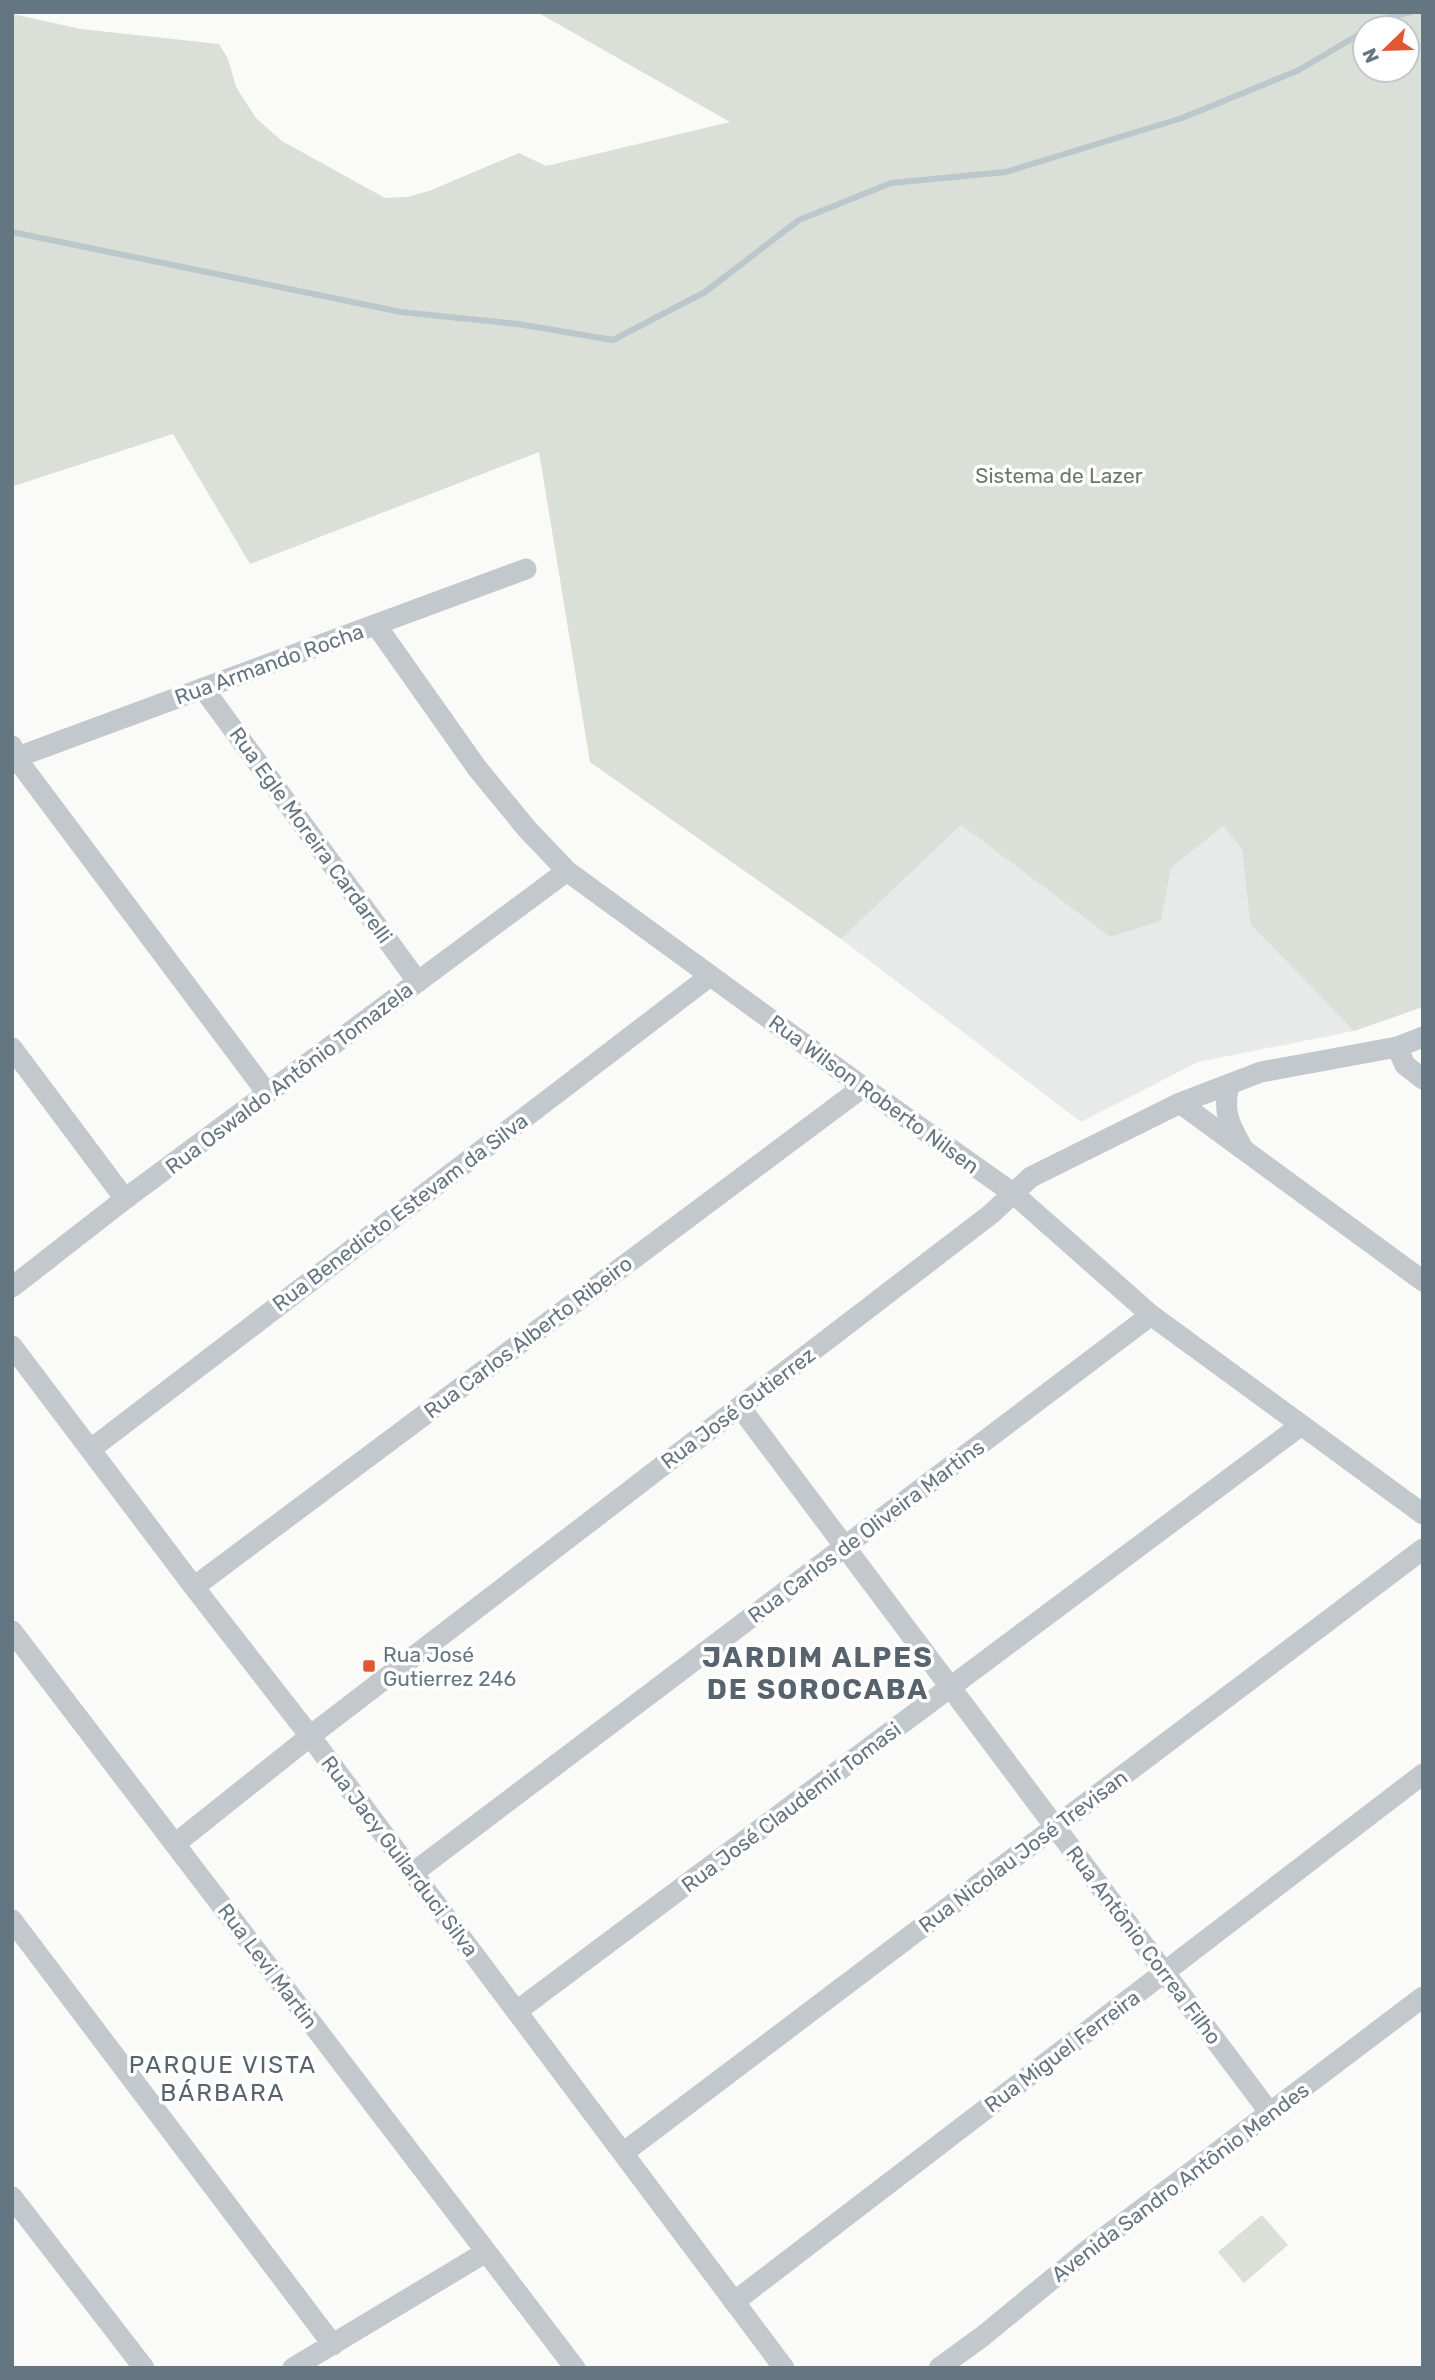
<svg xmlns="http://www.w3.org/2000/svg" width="1435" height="2380" viewBox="0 0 1435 2380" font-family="Rubik,sans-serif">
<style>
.built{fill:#e8e9e9}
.green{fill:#dadfd7;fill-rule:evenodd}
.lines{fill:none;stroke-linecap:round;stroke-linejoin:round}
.stream{stroke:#bbc7cb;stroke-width:6}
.minor{stroke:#c3c8cc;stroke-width:21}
.poi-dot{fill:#e4572e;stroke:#fff;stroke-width:2.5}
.labels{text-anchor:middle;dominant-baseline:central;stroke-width:7;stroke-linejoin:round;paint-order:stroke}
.park-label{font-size:21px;fill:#687a64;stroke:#fff}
.street-label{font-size:21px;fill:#657683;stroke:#fff}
.poi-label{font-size:21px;fill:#657683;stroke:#fff;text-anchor:start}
.quarter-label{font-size:24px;letter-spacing:2px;fill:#57646e;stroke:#fff}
.district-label{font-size:28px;font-weight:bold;letter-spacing:2px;fill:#57646e;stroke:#fff}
</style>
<rect width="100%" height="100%" fill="#fafaf8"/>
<path class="built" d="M961 825 1110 937 1161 921 1171 868 1223 826 1242 849 1250 924 1354 1031 1198 1062 1081 1122 841 939Z"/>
<path class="green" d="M537 12H1423V1007L1354 1031 1250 924 1242 849 1223 826 1171 868 1161 921 1110 937 961 825 841 939 590 762 539 452 250 564 173 434 14 486 12 482V14L81 29 219 44 228 59 236 87 256 118 282 141 385 198 407 197 429 191 519 153 546 166 730 122ZM1365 28H1407V70H1365Z
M1262 2215 1288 2245 1244 2283 1218 2252Z"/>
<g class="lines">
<path class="stream" d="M1370 28 1389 17 1411 12
M12 232 401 312 518 324 613 340 705 292 799 220 891 183 1006 172 1182 118 1297 71 1365 31"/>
<path class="minor" d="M376 625 477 768 527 829 567 871 863 1087 1014 1194 1151 1315 1423 1514
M203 688 418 982
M12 746 16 758 267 1093
M12 759 526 569
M1397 1047 1405 1065 1423 1079
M12 1048 125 1199
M1229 1084C1223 1111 1228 1122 1241 1145
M1180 1103 1423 1281
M12 1287 125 1199 567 871
M12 1346 194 1587 310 1736 784 2368
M740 1407 1270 2113
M91 1449 710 976
M194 1587 863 1087
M12 1631 575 2368
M175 1844 318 1730 991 1214 1031 1177 1180 1103 1261 1072 1397 1047 1423 1037
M413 1873 1151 1315
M12 1920 333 2345
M517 2011 1300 1426
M623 2153 1423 1549
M12 2197 144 2368
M734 2302 1423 1774
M293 2368 486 2252
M939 2368 983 2336 1084 2253 1423 1997"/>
</g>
<rect class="poi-dot" x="362" y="1659" width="14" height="14" rx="3.5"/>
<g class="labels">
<g class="park-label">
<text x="1059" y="475">Sistema de Lazer</text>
</g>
<g class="street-label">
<text transform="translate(269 664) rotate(-20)">Rua Armando Rocha</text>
<text transform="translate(311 835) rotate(54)">Rua Egle Moreira Cardarelli</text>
<text transform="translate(289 1078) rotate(-37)">Rua Oswaldo Antônio Tomazela</text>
<text transform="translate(874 1094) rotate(36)">Rua Wilson Roberto Nilsen</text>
<text transform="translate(400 1212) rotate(-37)">Rua Benedicto Estevam da Silva</text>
<text transform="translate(528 1337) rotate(-37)">Rua Carlos Alberto Ribeiro</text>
<text transform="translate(738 1408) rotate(-37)">Rua José Gutierrez</text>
<text transform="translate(866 1531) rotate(-37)">Rua Carlos de Oliveira Martins</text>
<text transform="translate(791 1807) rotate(-37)">Rua José Claudemir Tomasi</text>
<text transform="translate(1023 1851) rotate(-37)">Rua Nicolau José Trevisan</text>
<text transform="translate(400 1856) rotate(53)">Rua Jacy Guilarduci Silva</text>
<text transform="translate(1144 1945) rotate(53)">Rua Antônio Correa Filho</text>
<text transform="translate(268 1966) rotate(53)">Rua Levi Martin</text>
<text transform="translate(1062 2051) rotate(-37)">Rua Miguel Ferreira</text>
<text transform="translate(1180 2182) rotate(-37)">Avenida Sandro Antônio Mendes</text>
</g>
<g class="poi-label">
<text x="383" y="1654">Rua José<tspan x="383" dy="24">Gutierrez 246</tspan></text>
</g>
<g class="quarter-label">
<text x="223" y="2065">PARQUE VISTA<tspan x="223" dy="28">BÁRBARA</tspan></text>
</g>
<g class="district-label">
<text x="818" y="1657">JARDIM ALPES<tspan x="818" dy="32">DE SOROCABA</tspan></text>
</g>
</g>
<rect width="1435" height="2380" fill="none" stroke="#657683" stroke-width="28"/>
<g transform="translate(1386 49) rotate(247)"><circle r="33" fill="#ffffff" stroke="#c1c8cd" stroke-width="2"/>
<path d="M0-5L12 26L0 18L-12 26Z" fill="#e4572e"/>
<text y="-10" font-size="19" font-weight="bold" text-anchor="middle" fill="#657683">N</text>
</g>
</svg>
